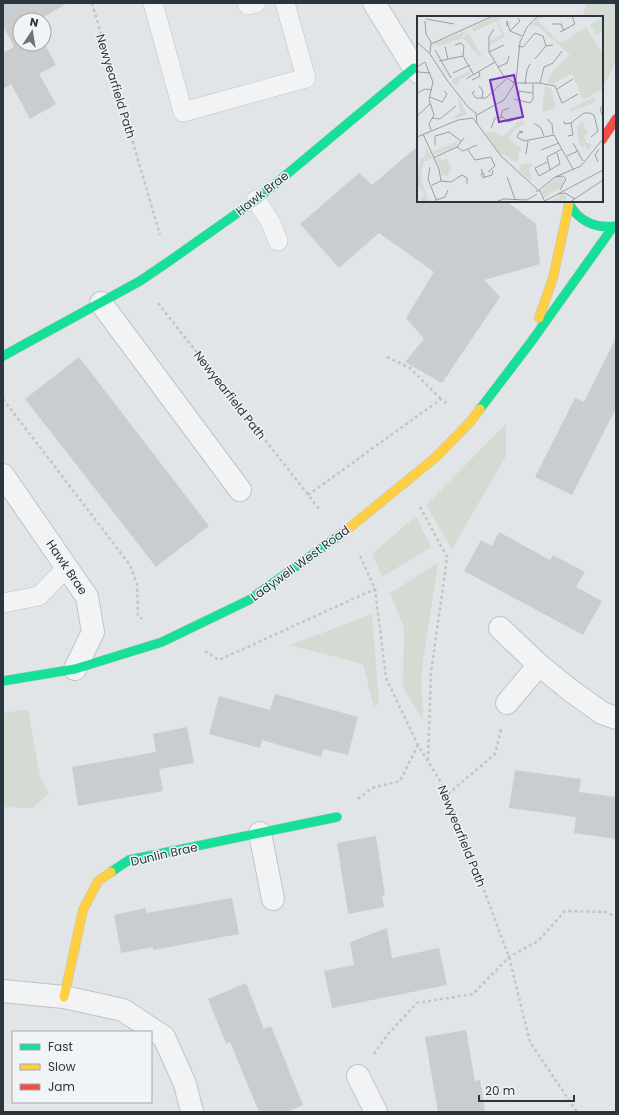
<svg xmlns="http://www.w3.org/2000/svg" width="619" height="1115" viewBox="0 0 619 1115" font-family="Poppins,sans-serif">
<style>
.green{fill:#d4dbd3}
.building{fill:#cacdcf}
.lines{fill:none;stroke-linecap:round;stroke-linejoin:round}
.lane-casing{stroke:#c0c3c5;stroke-width:20}
.street-casing{stroke:#c0c3c5;stroke-width:24}
.fast-casing{stroke:#c0c3c5;stroke-width:10}
.slow-casing{stroke:#c0c3c5;stroke-width:10}
.jam-casing{stroke:#c0c3c5;stroke-width:10}
.path{stroke:#c2c5c7;stroke-width:2.5;stroke-dasharray:3 3;stroke-linecap:butt}
.lane{stroke:#f1f3f4;stroke-width:19}
.street{stroke:#f1f3f4;stroke-width:22}
.fast{stroke:#16e098;stroke-width:9}
.slow{stroke:#ffcf43;stroke-width:9}
.jam{stroke:#f24e42;stroke-width:9}
.labels{text-anchor:middle;dominant-baseline:central;stroke-width:3;stroke-linejoin:round;paint-order:stroke}
.street-label{font-size:12px;fill:#2a363f;stroke:#f0f4f6}
.inset-road{fill:none;stroke:#989fa4;stroke-width:1}
.view{fill:#7b2cbf;fill-opacity:0.15;stroke:#7b2cbf;stroke-width:2}
.inset-edge{fill:none;stroke:#2a363f;stroke-width:2}
</style>
<rect width="100%" height="100%" fill="#e2e5e7"/>
<path class="green" d="M587 3H616V62L602 88V17H582Z
M506 424V456L452 549 426 505Z
M416 516 431 547 382 577 372 554Z
M438 563 421 675 423 720 403 688 404 628 390 593Z
M372 614 379 702 374 708 363 664 290 645Z
M28 709 40 776 49 794 32 808 3 807V713Z"/>
<path class="building" d="M3 3H68L38 20H20V44H44V43L56 65 39 74 56 104 30 119 11 84 3 89V53L14 47 3 26Z
M418 146V201H506L536 224 540 264 484 280 500 297 442 383 405 362 424 339 406 318 434 272 379 233 339 268 300 224 359 173 372 185Z
M616 338V408L572 495 535 477 575 398 584 402Z
M79 357 209 526 156 567 25 399Z
M499 532 550 560 553 555 585 572 576 587 602 601 583 635 464 571 481 540 492 546Z
M275 694 358 717 348 755 323 749 321 757 262 740 260 748 209 734 219 696 270 710Z
M187 727 194 763 159 769 163 791 78 806 72 767 156 752 153 734Z
M515 770 581 779 579 792 616 797V839L574 833 576 817 509 808Z
M376 836 385 895 382 896 384 907 348 914 337 843Z
M232 898 239 934 153 950V947L121 953 114 915 146 908V913Z
M387 928 392 958 439 948 447 985 332 1008 324 971 354 965 350 942Z
M246 983 264 1029 271 1026 303 1105 287 1112H259L230 1042 226 1044 208 999Z
M466 1030 475 1081 480 1080 485 1112H438L425 1037Z"/>
<g class="lines">
<defs>
<path id="lane" d="M153 3 183 112 306 78 285 3
M247 3 248 5 256 3
M256 200 271 223 278 241
M3 603 39 596 67 567"/>
<path id="street" d="M374 3 414 68 418 72
M101 303 240 490
M3 475 87 597 93 632 75 669
M500 628 539 665 570 690 602 713 616 718
M507 703 539 665
M260 833 273 899
M3 991 64 997 123 1010 164 1037 185 1084 192 1112
M358 1076 376 1112"/>
<path id="fast" d="M568 201C577 221 595 229 616 226
M3 356 140 281 168 262 256 200 414 68
M480 409 531 342 613 227
M3 681 75 669 162 642 249 600 343 533
M111 872 129 860 337 817"/>
<path id="slow" d="M539 318 553 278 569 204
M343 533 436 457 471 421 480 409
M64 997 83 910 98 881 111 872"/>
<path id="jam" d="M602 140 616 119"/>
</defs>
<use href="#lane" class="lane-casing"/>
<use href="#street" class="street-casing"/>
<use href="#fast" class="fast-casing"/>
<use href="#slow" class="slow-casing"/>
<use href="#jam" class="jam-casing"/>
<path class="path" d="M92 3 160 235
M158 303 320 510
M387 357 410 368 441 399
M3 399 130 565 137 584 138 615 142 619
M308 495 441 399 449 405
M420 507 447 557 431 673 428 760
M360 556 375 589 386 678 418 745 448 794 509 957 530 1042 577 1112
M205 651 219 660 375 589
M448 794 495 754 501 729
M358 799 372 788 400 781 418 745
M374 1054 388 1034 417 1003 473 994 509 957 538 941 565 911 606 912 616 917"/>
<use href="#lane" class="lane"/>
<use href="#street" class="street"/>
<use href="#fast" class="fast"/>
<use href="#slow" class="slow"/>
<use href="#jam" class="jam"/>
</g>
<g class="labels">
<g class="street-label">
<text transform="translate(116 86) rotate(73)">Newyearfield Path</text>
<text transform="translate(262 193) rotate(-38)">Hawk Brae</text>
<text transform="translate(230 395) rotate(52)">Newyearfield Path</text>
<text transform="translate(300 563) rotate(-36)">Ladywell West Road</text>
<text transform="translate(67 567) rotate(56)">Hawk Brae</text>
<text transform="translate(462 836) rotate(68)">Newyearfield Path</text>
<text transform="translate(164 854) rotate(-13)">Dunlin Brae</text>
</g>
</g>
<g transform="translate(417 16)">
<rect width="186" height="186" fill="#e2e5e7"/>
<path d="M78 0H89L81 4 88 21 72 29V26L85 18 79 5 57 16 55 12ZM123 0H126L121 5 142 26 150 24 169 11 186 38V73L166 84 155 57 136 68 130 66 137 53 153 39 121 10 116 9 111 13ZM186 1V15L179 19 173 9ZM49 15 45 22 22 30 17 27ZM50 17H51L65 40 62 41 46 22ZM54 54 55 57 42 64 40 71 34 64ZM128 69 134 72 139 92 129 95H125ZM178 81 177 87 155 95 152 93ZM43 83 50 98 41 102 37 101 43 97 41 84ZM106 104 108 108 98 113 91 123 105 133 101 137V145L97 146 87 138 85 140 68 117 74 115 86 120 102 105ZM165 105 171 117 167 120 170 127 174 128 173 132 169 134 168 128 165 132 161 124 160 110ZM41 125 38 131 17 139 15 136ZM9 131 15 142 7 146 5 152 4 163 12 186H5L4 182 7 181 5 173 1 171V161L3 143 8 140ZM22 141 25 145 30 142 34 152 31 160 25 159 20 144ZM115 147 116 150 112 151 115 166 102 154 104 149ZM145 161 147 164 145 170 127 182 125 176 127 172 139 162ZM144 179 150 180 148 186H131Z" fill="#d4dbd3"/>
<path class="inset-road" d="M9 3 37 8M8 5 9 18 14 26 13 37M135 8H144L147 15M90 10V5L93 15 105 20M77 13 72 21V36L86 59 96 66M93 15 103 5 101 2M143 16 158 8 155 0M0 26 13 38 30 64 51 91 59 97 60 107M14 28 76 0M38 29 44 27 47 30 46 40M101 30 106 31 118 17 126 20 129 30 136 29M28 31 31 43M18 34 34 62M72 36 87 29M118 43 129 30M22 45 46 40 57 59M0 51 8 46 16 66 12 83 17 99 12 108 14 114M81 51 90 47 92 40M0 52 1 56 13 57M36 57 53 49M49 63 78 46M55 64 63 60 62 56M99 65 96 67 97 65H99L103 26 110 11 121 0M99 67H123L138 70 145 87 161 78M123 67 127 51 136 47 145 35M108 68 110 54 113 48M62 70 66 75 65 82M140 73 156 63M58 75 55 77 59 82H69L89 63M0 77 8 73 15 74M102 78V75L115 77M13 81 25 86 30 78 27 75M97 83 113 87 116 83V68M186 89 183 93 186 101M60 99 87 84 98 67M0 100 13 88M84 101 85 95 92 92M15 102 23 103 39 90M56 102 84 140 121 174M130 103 135 108 136 118M147 105 148 108 154 107 167 97H173L177 99 181 115 174 121M117 107 124 112 127 120M74 112 78 102 86 101 90 106 97 104M103 115 106 116 104 117 103 115 100 121 107 125 137 119 156 153M6 118 22 153 24 165M151 120 156 119 154 107M0 121 41 104 56 102M156 127 166 145M18 129V120L32 116 44 125M40 131 46 135 60 129M51 134 58 144 74 141 78 150 71 156M124 134 142 127M109 138 111 125M150 140 161 135M16 142 40 131 47 122M130 146 118 152 122 160 133 154 130 141 145 133M181 146 178 139 182 133M13 151 11 163 20 186M64 153 68 161 66 162 64 158 66 157M133 154 143 148 140 137M68 161 75 159 76 154M90 161 98 183M138 161 146 160 149 163 143 174M15 169 24 165 34 166 45 159 50 162V168M122 174 138 161 164 150 186 123M119 175H123L128 186M141 178 148 177 158 183M19 184 28 181 31 174M79 186 86 183 110 184 120 178M126 186 186 154M153 186 186 164"/>
<path class="view" d="M97 59 106 101 82 106 73 64Z"/>
<rect width="186" height="186" class="inset-edge"/>
</g>
<rect width="619" height="1115" fill="none" stroke="#2a363f" stroke-width="8"/>
<rect x="12" y="1031" width="140" height="72" fill="#f0f4f6" stroke="#a1a8ad"/>
<rect x="20" y="1044" width="20" height="6" fill="#16e098" stroke="#a1a8ad"/>
<text x="48" y="1051" font-size="12" fill="#2a363f">Fast</text>
<rect x="20" y="1064" width="20" height="6" fill="#ffcf43" stroke="#a1a8ad"/>
<text x="48" y="1071" font-size="12" fill="#2a363f">Slow</text>
<rect x="20" y="1084" width="20" height="6" fill="#f24e42" stroke="#a1a8ad"/>
<text x="48" y="1091" font-size="12" fill="#2a363f">Jam</text>
<g transform="translate(32 32) rotate(12)"><circle r="19" fill="#f0f4f6" stroke="#a1a8ad"/>
<path d="M0-3L7 15L0 10L-7 15Z" fill="#6a737a"/>
<text y="-6" font-size="11" font-weight="bold" text-anchor="middle" fill="#2a363f">N</text>
</g>
<path d="M479 1095v6h95v-6" fill="none" stroke="#2a363f" stroke-width="2"/>
<text x="485" y="1095" font-size="12" fill="#2a363f" stroke="#f0f4f6" stroke-width="3" paint-order="stroke">20 m</text>
</svg>
